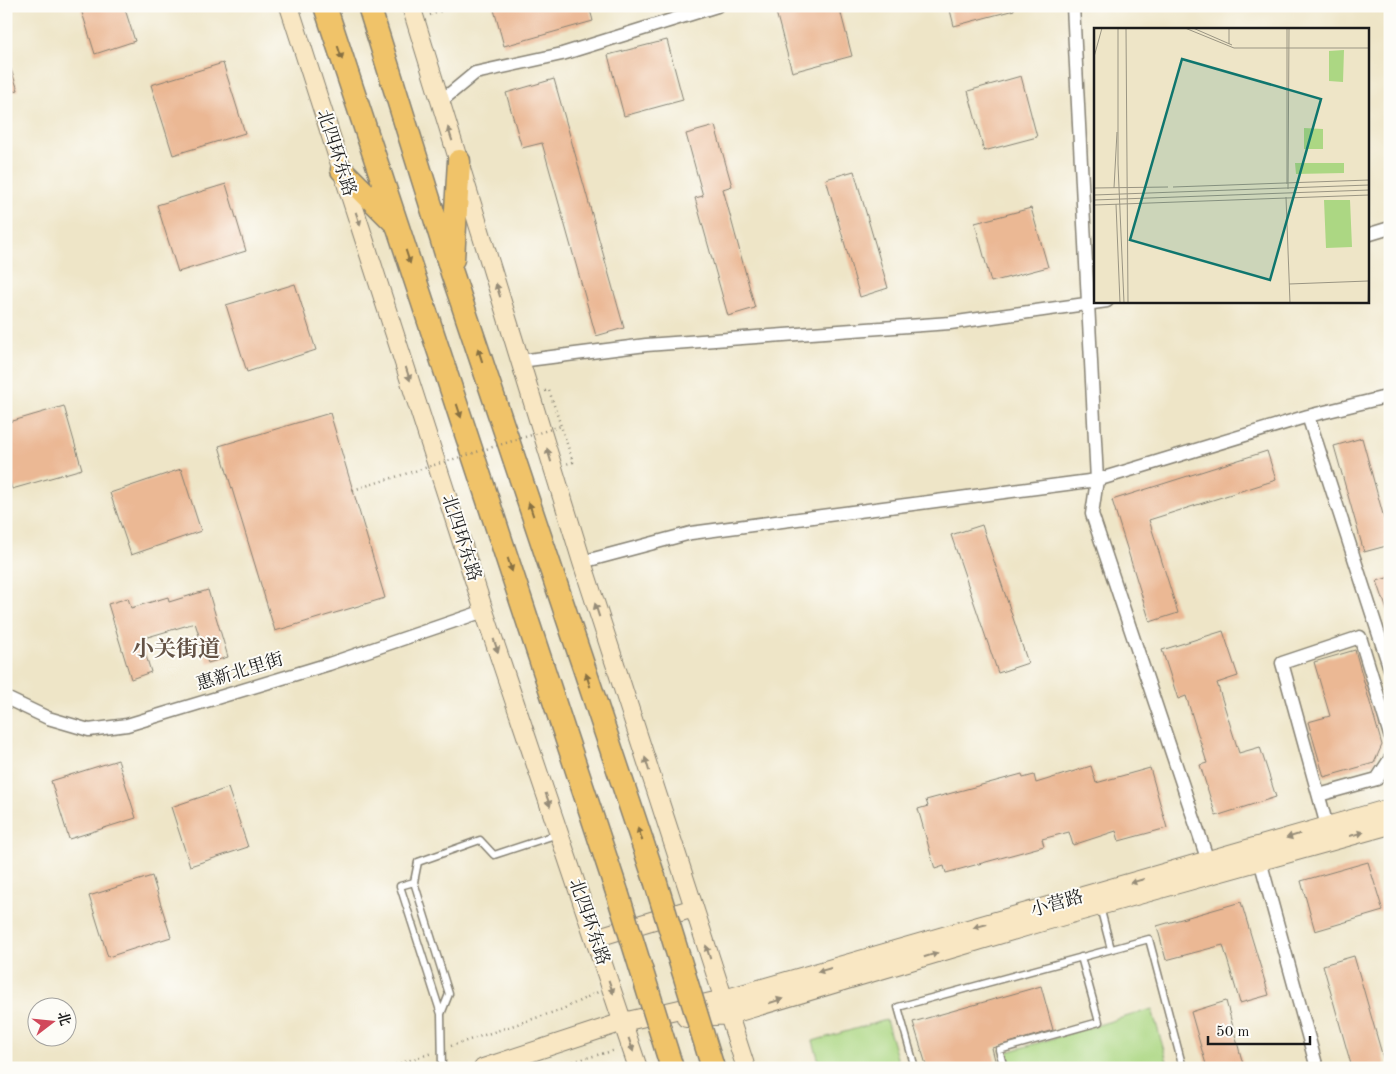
<svg xmlns="http://www.w3.org/2000/svg" width="1396" height="1074" viewBox="0 0 1396 1074" font-family="'Old Standard TT','Noto Serif SC',serif">
<style>
.green{fill:#acd783;stroke:#647a50}
.building{fill:#ebb894}
.lines{fill:none;stroke-linecap:round;stroke-linejoin:round}
.lane-casing{stroke:#858072;stroke-width:9}
.street-casing{stroke:#858072;stroke-width:15}
.secondary-casing{stroke:#858072;stroke-width:20}
.highway-casing{stroke:#858072;stroke-width:25}
.path{stroke:#858072;stroke-width:2.5;stroke-dasharray:1 4;stroke-linecap:butt}
.lane{stroke:#fff;stroke-width:6}
.street{stroke:#fff;stroke-width:12}
.secondary{stroke:#f9e7c3;stroke-width:18}
.highway{stroke:#f0c369;stroke-width:22}
.highway-bridge-casing{stroke:#858072;stroke-width:25;stroke-linecap:butt}
.path-bridge{stroke:#858072;stroke-width:2.5;stroke-dasharray:1 4;stroke-linecap:butt}
.highway-bridge{stroke:#f0c369;stroke-width:22}
.oneway{fill:#867042}
.oneway2{fill:#968c78}
.labels{text-anchor:middle;dominant-baseline:central;stroke-width:4;stroke-linejoin:round;paint-order:stroke}
.street-label{font-size:18px;fill:#1c1c1c;stroke:#fdfcf7}
.district-label{font-size:22px;font-weight:bold;fill:#645346;stroke:#fdfcf7}
.inset-road{fill:none;stroke:#9a9583;stroke-width:1}
.view{fill:#0f766e;fill-opacity:0.15;stroke:#0f766e;stroke-width:2.5}
.inset-edge{fill:none;stroke:#1c1c1c;stroke-width:2.5}
</style>
<rect width="100%" height="100%" fill="#fdfcf7"/>
<filter id="ink" filterUnits="userSpaceOnUse"><feTurbulence type="fractalNoise" baseFrequency=".02" numOctaves="2"/><feDisplacementMap in="SourceGraphic" scale="10" xChannelSelector="R" yChannelSelector="G"/><feConvolveMatrix kernelMatrix="1 2 1 2 8 2 1 2 1" color-interpolation-filters="sRGB"/></filter>
<filter id="wash" filterUnits="userSpaceOnUse"><feTurbulence type="fractalNoise" baseFrequency=".0096" numOctaves="4" result="noise"/><feDisplacementMap in="SourceGraphic" scale="20" xChannelSelector="R" yChannelSelector="G"/><feGaussianBlur stdDeviation="1.12" result="paint"/><feColorMatrix in="noise" values="0 0 0 0 0 0 0 0 0 0 0 0 0 0 0 0 0 1.4 0 .05"/><feComposite in="paint" operator="in"/></filter>
<g filter="url(#wash)">
<rect width="100%" height="100%" fill="#eee5c7"/>
<path class="green" d="M1152 1009 1169 1068H1011L1007 1052Z
M886 1020 900 1068H821L813 1041Z"/>
<g id="blocks">
<path class="building" d="M80 6H124L135 41 95 54Z
M493 6H589L593 21 504 46Z
M797 6H839L852 56 792 72 776 12Z
M949 6H1014V10L954 26Z
M667 40 683 100 624 116 608 55Z
M6 61H8L18 90 6 94Z
M223 63 245 133 173 155 151 85Z
M1021 76 1037 137 984 151 968 91Z
M554 79 624 328 596 336 542 143 522 148 506 93Z
M715 126 732 186 723 189 755 308 728 316 695 198 703 196 686 134Z
M854 171 888 288 860 297 826 179Z
M226 184 246 251 178 272 157 205Z
M1031 208 1048 267 991 282 975 223Z
M295 284 316 350 247 372 226 305Z
M64 406 82 469 12 489 6 469V423Z
M330 413 385 598 275 631 219 446Z
M1362 438 1390 540V545L1364 552 1334 446Z
M1267 451 1276 480 1149 520 1178 613 1150 622 1112 500Z
M181 469 201 531 131 555 110 493Z
M982 525 1028 663 998 673 951 535Z
M1390 577V613H1388L1377 581Z
M208 590 228 657 208 663 195 623 141 639 151 672 131 679 108 604 128 598 131 608 168 597 169 602Z
M1223 631 1238 676 1217 683 1239 753 1260 747 1276 797 1216 816 1200 765 1207 763 1186 696 1178 699 1162 650Z
M1355 650 1382 745 1374 763 1324 777 1308 722 1330 716 1314 662Z
M118 760 136 818 69 839 51 781Z
M1091 766 1096 783 1150 768 1167 828 1119 841 1116 831 1073 845 1069 832 1042 839 1044 846 946 873 944 866 935 869 918 809 928 806 926 800 1022 774 1023 778 1034 775 1036 783Z
M228 788 248 847 190 866 171 807Z
M1368 862 1383 911 1315 931 1301 881Z
M152 876 171 937 108 957 89 896Z
M1241 902 1269 995 1240 1003 1223 945 1166 960 1157 926Z
M1354 956 1386 1068H1352L1323 965Z
M1041 986 1053 1030 992 1048 997 1068H927L913 1022Z
M1226 1001 1244 1068H1207L1191 1012Z"/>
</g>
</g>
<g filter="url(#ink)">
<use href="#blocks" fill-opacity="0" stroke="#858072" stroke-width="1"/>
<g class="lines">
<defs>
<path id="lane" d="M414 882 449 994 441 1014
M1100 907 1111 949
M442 1068 441 1014 400 886 414 882 418 862 480 840 494 855 558 834
M915 1068 898 1007 1149 939 1183 1068
M1004 1068 999 1050 1099 1022 1081 957"/>
<path id="street" d="M1073 6 1097 480 1092 514 1208 861 1215 864
M440 102 475 73 562 54 717 6
M1367 235 1390 228
M520 361 646 345 950 323 1107 301
M1308 416 1390 669
M582 562 691 533 1097 480 1308 416 1390 396
M6 698 48 718 89 730 127 725 329 664 484 611
M1319 795 1377 779 1390 759
M1327 826 1282 663 1360 637 1390 735
M1258 853 1317 1068"/>
<path id="secondary" d="M289 6 484 611 638 1068
M411 6 582 562 746 1068
M595 938 694 908
M686 1018 729 1015 1042 922 1390 825
M483 1068 623 1022 724 999 1390 808"/>
<path id="highway" d="M325 6 617 892
M369 6 452 273 655 880
M342 170 394 222
M453 259 459 161"/>
</defs>
<use href="#lane" class="lane-casing"/>
<use href="#street" class="street-casing"/>
<use href="#secondary" class="secondary-casing"/>
<use href="#highway" class="highway-casing"/>
<path class="path" d="M430 15 455 6
M545 391 549 390 573 462 566 464
M451 1046 563 1009 598 992
M386 1068 432 1053
M549 1068 616 1050"/>
<use href="#lane" class="lane"/>
<use href="#street" class="street"/>
<use href="#secondary" class="secondary"/>
<use href="#highway" class="highway"/>
<defs>
<path id="highway-bridge" d="M655 880 713 1068
M617 892 672 1068"/>
</defs>
<use href="#highway-bridge" class="highway-bridge-casing"/>
<path class="path-bridge" d="M353 490 561 426"/>
<use href="#highway-bridge" class="highway-bridge"/>
</g>
<defs><path id="oneway-solid" d="M-6-.8H1V-3.2L6.5 0L1 3.2V.8H-6Z" transform="scale(1.25)"/></defs>
<g class="oneway">
<use href="#oneway-solid" transform="translate(340 53) rotate(72)"/>
<use href="#oneway-solid" transform="translate(408 257) rotate(72)"/>
<use href="#oneway-solid" transform="translate(480 355) rotate(-108)"/>
<use href="#oneway-solid" transform="translate(459 411) rotate(72)"/>
<use href="#oneway-solid" transform="translate(531 509) rotate(-108)"/>
<use href="#oneway-solid" transform="translate(510 565) rotate(72)"/>
<use href="#oneway-solid" transform="translate(588 680) rotate(-108)"/>
<use href="#oneway-solid" transform="translate(640 834) rotate(-108)"/>
</g>
<g class="oneway2">
<use href="#oneway-solid" transform="translate(450 134) rotate(-108)"/>
<use href="#oneway-solid" transform="translate(358 219) rotate(72)"/>
<use href="#oneway-solid" transform="translate(498 290) rotate(-107)"/>
<use href="#oneway-solid" transform="translate(408 374) rotate(72)"/>
<use href="#oneway-solid" transform="translate(549 455) rotate(-107)"/>
<use href="#oneway-solid" transform="translate(597 610) rotate(-108)"/>
<use href="#oneway-solid" transform="translate(496 646) rotate(71)"/>
<use href="#oneway-solid" transform="translate(647 764) rotate(-107)"/>
<use href="#oneway-solid" transform="translate(548 800) rotate(71)"/>
<use href="#oneway-solid" transform="translate(1357 834) rotate(-16)"/>
<use href="#oneway-solid" transform="translate(1293 836) rotate(163)"/>
<use href="#oneway-solid" transform="translate(1137 881) rotate(164)"/>
<use href="#oneway-solid" transform="translate(980 926) rotate(164)"/>
<use href="#oneway-solid" transform="translate(708 952) rotate(-108)"/>
<use href="#oneway-solid" transform="translate(931 955) rotate(-17)"/>
<use href="#oneway-solid" transform="translate(824 970) rotate(164)"/>
<use href="#oneway-solid" transform="translate(611 987) rotate(71)"/>
<use href="#oneway-solid" transform="translate(776 1001) rotate(-17)"/>
<use href="#oneway-solid" transform="translate(631 1045) rotate(71)"/>
</g>
</g>
<g class="labels">
<g class="street-label">
<text transform="translate(336 153) rotate(72)">北四环东路</text>
<text transform="translate(461 538) rotate(72)">北四环东路</text>
<text transform="translate(240 672) rotate(-17)">惠新北里街</text>
<text transform="translate(1057 904) rotate(-16)">小营路</text>
<text transform="translate(589 922) rotate(71)">北四环东路</text>
</g>
<g class="district-label">
<text x="176" y="650">小关街道</text>
</g>
</g>
<g transform="translate(1094 28)">
<rect width="275" height="275" fill="#eee5c7"/>
<path d="M250 22 249 54 235 53V23ZM210 100 229 101V121H210ZM201 135H250V145L202 146ZM230 172H256L258 219 232 220Z" fill="#acd783"/>
<path class="inset-road" d="M24 0V136L30 275M32 0 34 275M91 0 140 20H275M99 0 138 17M135 16V0M0 29 8 0M193 156V0M79 159 275 152M0 160 74 159M20 160 23 104M194 161 195 0M0 167 275 157M192 169 196 275M0 172 275 162M22 176 26 275M1 177 275 167M195 256 274 253M274 275 275 223"/>
<path class="view" d="M88 31 227 71 176 252 36 212Z"/>
<rect width="275" height="275" class="inset-edge"/>
</g>
<rect width="1396" height="1074" fill="none" stroke="#fdfcf7" stroke-width="25"/>
<g transform="translate(52 1022) rotate(74)"><circle r="24" fill="#fdfcf7" stroke="#a3a29f"/>
<path d="M0-4L9 19L0 12L-9 19Z" fill="#d1495b"/>
<text y="-8" font-size="14" font-weight="bold" text-anchor="middle" fill="#1c1c1c">北</text>
</g>
<path d="M1208 1036v8h102v-8" fill="none" stroke="#1c1c1c" stroke-width="2.5"/>
<text x="1216" y="1036" font-size="15" fill="#1c1c1c" stroke="#fdfcf7" stroke-width="4" paint-order="stroke">50 m</text>
</svg>
